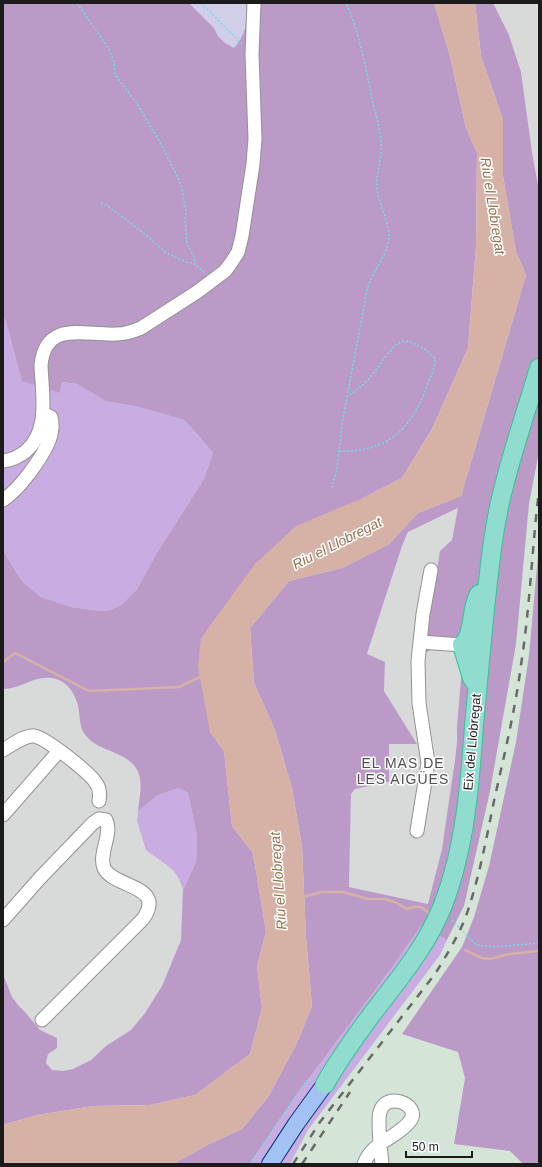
<svg xmlns="http://www.w3.org/2000/svg" width="542" height="1167" viewBox="0 0 542 1167" font-family="Arial,sans-serif">
<style>
.residential{fill:#d8d9d9}
.industrial{fill:#d4e4d7}
.farmland{fill:#d1cee9}
.grass{fill:#c8ace2}
.forest{fill:#bb9ac7;fill-rule:evenodd}
.water{fill:#d6b1a6}
.lines{fill:none;stroke-linecap:round;stroke-linejoin:round}
.stream{stroke:#d6b1a6;stroke-width:2.5}
.minor-casing{stroke:#929292;stroke-width:15}
.major-casing{stroke:#0e3384;stroke-width:18}
.highway-casing{stroke:#34c495;stroke-width:20}
.path{stroke:#73ddeb;stroke-width:1.5;stroke-dasharray:2 2;stroke-linecap:butt}
.minor{stroke:#fff;stroke-width:13}
.major{stroke:#a1c2f2;stroke-width:16}
.highway{stroke:#90ddcf;stroke-width:18}
.rail{stroke:#696969;stroke-width:2.5;stroke-dasharray:8 8;stroke-linecap:butt}
.labels{text-anchor:middle;dominant-baseline:central;stroke-width:3;stroke-linejoin:round;paint-order:stroke}
.street-label{font-size:13px;fill:#1b1b1b;stroke:#fff}
.water-label{font-size:14px;font-style:italic;fill:#93704c;stroke:#fff}
.neighbourhood-label{font-size:14px;letter-spacing:1px;fill:#4e4e4e;stroke:#fff}
</style>
<rect width="100%" height="100%" fill="#e2e5ec"/>
<path class="residential" d="M493 3H539V191L532 152 521 72 509 35Z
M459 508 452 540 424 654 431 649 445 648 457 652 462 666 457 726V742L455 760 448 811 442 849 429 904 349 887 351 794 355 789 389 782V744H417L384 691 385 662 367 655 402 546 409 532Z
M47 677 57 679 66 684 73 693 77 702 79 712 91 741 111 752 121 755 131 761 137 769 140 780 137 821 155 857 173 870 179 879 183 890 184 900 181 940 162 986 145 1013 131 1030 106 1046 91 1060 73 1069 63 1071 52 1070 46 1063 48 1054 57 1038 40 1030 25 1012 18 1005 12 997 3 974V689L17 686 36 678Z"/>
<path class="industrial" d="M539 452V544L529 655 516 742 489 866 474 917 462 947 403 1034 458 1052 465 1078 454 1144 510 1151 523 1164H290L308 1130 440 955 464 906 529 504Z"/>
<path class="farmland" d="M189 3H247L246 19 242 40 234 48 225 43 218 36 214 28Z"/>
<path class="grass" d="M3 316 7 324 60 393 62 382 77 384 105 401 139 407 184 420 198 435 213 453 204 479 158 551 137 589 121 605 110 610 101 611 71 607 41 597 26 585 19 577 3 550Z
M178 788 188 793 197 836 196 862 183 890 179 879 173 870 146 850 137 821 138 811 157 796Z
M421 926 447 940 440 955 308 1130 290 1164H250L298 1093 393 966Z"/>
<path class="forest" d="M3 3H189L214 28 218 36 225 43 234 48C247 35 246 21 247 3H434L450 56 466 128 477 153 476 246 468 348 432 429 402 478 363 498 255 564 210 732 224 751 232 826 253 853 266 932 257 967 262 1008 250 1054 195 1095 150 1105 94 1106 37 1115 3 1125V974L12 997 18 1005 25 1012 40 1030 57 1038V1048L48 1054 46 1063 52 1070 63 1071 73 1069 91 1060 106 1046 131 1030 145 1013 162 986 181 940 183 890 196 862 197 836 188 793 178 788 157 796 138 811C139 798 144 780 136 768 124 750 96 752 84 733 80 727 80 719 79 712 78 699 70 683 56 679 36 673 22 689 3 689V550L19 577 26 585 41 597 71 607 101 611 110 610 121 605 137 589 158 551 204 479 213 453 198 435 184 420 139 407 105 401 77 384 62 382 60 393 22 381 7 324 3 316Z
M475 3H493L509 35 521 72 532 152 539 191V452L529 504 516 644 490 791 464 906 447 940 421 926 393 966 298 1093 250 1164H167L175 1163 209 1144 242 1129 268 1097 297 1043 312 1006 306 937 302 847 292 788 275 730 254 683 250 628 289 581 342 568 389 544 418 513 461 496 526 275 516 252 503 176V120L481 56ZM458 508 452 540 440 551 423 655C436 645 442 647 456 652L462 666 457 726V742L455 760 442 849 428 904 349 887 351 794 355 789 389 782V744H417L384 691 385 662 367 654 402 546 408 532Z
M539 544V1164H523L510 1151 454 1144 465 1078 458 1052 402 1034 462 947 474 917 489 866 516 742 529 655Z"/>
<path class="water" d="M434 3H475L481 56 503 120V176L516 252 526 275 461 496 418 513 389 544 342 568 289 581 250 628 254 683 275 730 292 788 302 847 306 937 312 1006 297 1043 268 1097 242 1129 209 1144 175 1163 3 1164V1125L37 1115 94 1106 150 1105 195 1095 250 1054 262 1008 257 967 266 932 253 853 232 826 224 751 210 732 198 667 201 638 255 564 296 526 363 498 402 478 432 429 468 348 476 246 477 153 466 128 450 56Z"/>
<g class="lines">
<path class="stream" d="M3 662 15 653 89 691 179 687 202 676
M302 897 322 892H343L368 899H385L395 902 407 909C419 905 420 906 429 913
M465 950 482 958 490 959 509 954 539 951"/>
<defs>
<path id="minor" d="M3 461C12 460 19 457 26 451 50 430 42 394 41 365 46 319 85 336 117 334 126 334 134 331 141 328L197 292 225 271 231 263 238 252 242 236 253 164 255 139 252 54 254 3
M3 500C19 490 42 458 49 441 52 434 53 424 51 417L43 413
M420 642 462 645
M3 750C12 745 24 735 34 736 45 737 91 774 96 783 100 788 100 795 99 801
M3 815 59 751
M417 831 428 763 419 703 418 661 423 614 431 570
M3 920 40 878 93 823 99 819 106 820C113 833 98 854 104 868 113 888 167 885 143 919L42 1020
M364 1164C372 1141 398 1138 410 1121 422 1105 386 1090 380 1112 377 1122 381 1152 382 1164"/>
<path id="major" d="M270 1164 296 1124 325 1084"/>
<path id="highway" d="M477 685 472 678 462 645C475 636 470 608 479 594
M325 1084C339 1059 355 1037 372 1014 398 980 427 946 443 905 465 848 470 785 474 725 479 674 483 623 489 573 492 545 496 517 503 490 513 449 527 409 539 368"/>
</defs>
<use href="#minor" class="minor-casing"/>
<use href="#major" class="major-casing"/>
<use href="#highway" class="highway-casing"/>
<path class="path" d="M77 3 109 49 114 62 115 73 118 79 136 102 163 148 178 178 182 189 186 212 185 219 187 244 194 257 195 264
M201 3 242 44
M101 203 108 206 150 238 166 253 186 262 195 264 205 273
M339 451C387 452 410 431 426 388 430 378 435 369 435 359 429 350 413 341 402 341 390 347 382 363 373 374 366 383 357 390 347 397
M332 488 337 469 342 424 367 290C371 273 384 261 388 243 392 225 380 208 377 190 375 174 383 158 381 142 380 128 376 116 373 103 366 70 360 34 346 3
M452 920 476 945 495 947 539 943
M250 1164 306 1081 311 1082"/>
<use href="#minor" class="minor"/>
<use href="#major" class="major"/>
<use href="#highway" class="highway"/>
<path class="rail" d="M293 1164 320 1122 435 974C446 956 458 937 466 916 479 879 486 840 494 801 504 756 515 711 521 665 530 607 532 548 539 490
M302 1164 350 1092"/>
</g>
<g class="labels">
<g class="street-label">
<text transform="translate(472 742) rotate(-85)">Eix del Llobregat</text>
</g>
<g class="water-label">
<text transform="translate(493 206) rotate(81)">Riu el Llobregat</text>
<text transform="translate(337 543) rotate(-27)">Riu el Llobregat</text>
<text transform="translate(278 881) rotate(-94)">Riu el Llobregat</text>
</g>
<g class="neighbourhood-label">
<text x="403" y="763">EL MAS DE<tspan x="403" dy="16">LES AIGÜES</tspan></text>
</g>
</g>
<rect width="542" height="1167" fill="none" stroke="#1b1b1b" stroke-width="8"/>
<path d="M406 1151v6h66v-6" fill="none" stroke="#1b1b1b" stroke-width="2"/>
<text x="412" y="1151" font-size="12" fill="#1b1b1b" stroke="#ffffff" stroke-width="3" paint-order="stroke">50 m</text>
</svg>
